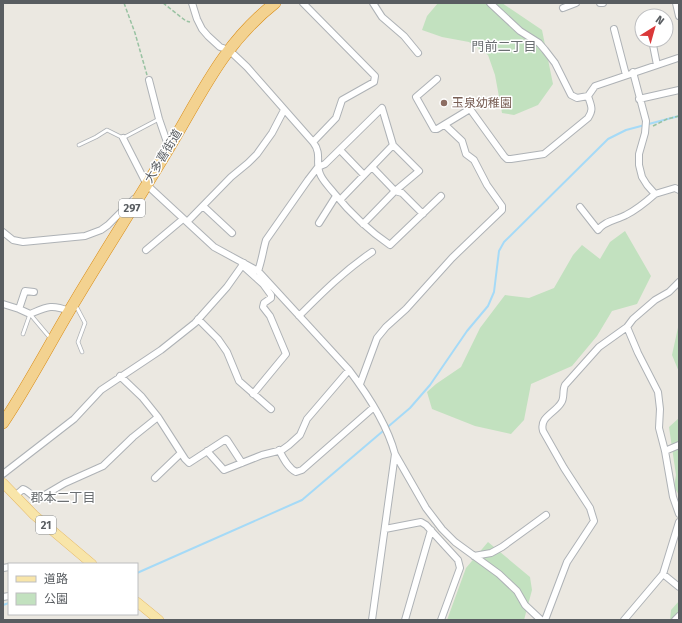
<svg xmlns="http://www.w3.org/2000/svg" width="682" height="623" viewBox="0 0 682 623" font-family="'Fira Sans','Noto Sans JP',sans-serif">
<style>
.green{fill:#c2e1bf}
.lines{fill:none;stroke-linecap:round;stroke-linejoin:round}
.stream{stroke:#a5daf7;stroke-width:2}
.lane-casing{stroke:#aeb2b6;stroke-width:4.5}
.street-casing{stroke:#aeb2b6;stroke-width:8}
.primary-casing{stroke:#e4b560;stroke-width:10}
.highway-casing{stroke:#d98b13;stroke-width:12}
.path{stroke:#99c2a2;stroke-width:1.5;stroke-dasharray:4 2;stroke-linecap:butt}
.lane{stroke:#fff;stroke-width:3}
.street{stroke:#fff;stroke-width:6}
.primary{stroke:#f8e5a9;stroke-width:9}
.highway{stroke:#f3d290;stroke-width:11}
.education-dot{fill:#8d6e63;stroke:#fff;stroke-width:1.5}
.labels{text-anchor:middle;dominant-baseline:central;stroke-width:3;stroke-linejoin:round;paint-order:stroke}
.shield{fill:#fff;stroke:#8b8e90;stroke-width:1}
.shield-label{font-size:11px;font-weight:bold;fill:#595d61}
.education-label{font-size:12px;fill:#785e54;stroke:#fff;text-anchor:start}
.street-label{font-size:12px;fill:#595d61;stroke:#fff}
.neighbourhood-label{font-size:13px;fill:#6b6f72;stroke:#fff}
</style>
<rect width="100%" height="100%" fill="#ebe8e1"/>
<path class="green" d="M438 3H502L542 30 553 84 538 105 514 115 502 113 495 75 488 55 469 42 442 37 422 30 427 16Z
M625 231 651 276 637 304 612 311 597 336 572 366 531 384 524 420 511 434 475 426 432 409 427 392 436 384 461 367 480 328 505 295 529 298 554 288 573 255 582 245 600 259 610 242Z
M679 323V372L672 355Z
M679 418V495L674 487 676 475 669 427Z
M488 542 530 577 532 590 524 620H447L466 568Z
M679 601V620H670L671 610Z"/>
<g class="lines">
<path class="stream" d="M137 573 302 500 410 408 430 385 467 331 488 306 494 292 499 251 504 242 608 139 626 130 679 116
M3 605 9 603"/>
<defs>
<path id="lane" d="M79 145 96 137 107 130 123 138 159 119
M76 306 85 323 78 342 82 352
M23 334 30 314 51 339"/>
<path id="street" d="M192 3 197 19 202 29 208 36 220 47 229 50 247 67 313 142C323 155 314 164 321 176 324 182 330 188 334 193 351 214 368 230 390 245L441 196
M303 3 375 76 374 82 342 100 336 118 313 142
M373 3 382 17 404 36 418 53
M490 3 520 31 539 43 545 50 555 63 571 95 577 98 588 96
M600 3H603
M676 3 679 16
M563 8 576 3
M614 29 626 75
M652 40 657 65
M633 72 646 121 645 133 639 154V165L642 177 647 185 655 194 675 188 679 190
M437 79 416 97 434 129H437L470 109 504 156 507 159H511L544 154 588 118C594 109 591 106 588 96L595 86 678 58
M149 80 159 119 169 148
M639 99 679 90
M123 138 147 185 214 247 258 271 349 370C368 395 387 424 395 454L372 620
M340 150 364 175
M372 167 395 191 402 193 423 214
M340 200 393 145
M203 206 232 233
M580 207 598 230C604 221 617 220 626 215 638 209 646 202 655 194
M187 222 231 177 248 163 257 154 272 133 284 110
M319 223 336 196
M3 232 13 240 23 242 85 236 101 230 108 225 134 199
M146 250 183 219
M242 265 263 284 271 295V298L264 303 263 307 270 316 286 354 253 394
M258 271C262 260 263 250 266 240L308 180 318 167 325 164 382 108 393 145 419 171 395 191 363 224
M3 304 19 309 30 314C47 307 51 304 69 311
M19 309 25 291 34 292
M299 316C323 292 344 271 372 252
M198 319 218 339 227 352 239 381 271 409
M627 327 638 353 658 392 660 409 659 428 665 451 673 497 679 514
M120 376 142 397 158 417 185 459 189 463 226 439 227 440 242 463
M360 384 377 338 386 327 406 309 452 258 502 210V206L487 185 474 160 466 154 462 141 445 125
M279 450C283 458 288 468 296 472L302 470 374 407
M207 451 224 470 262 455 282 450 289 445 300 435 307 419 349 370
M665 451 679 445
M395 454 426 508 442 529 455 542 499 574 517 591 525 605 541 620
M3 474 74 419 101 390 161 350 195 323 227 287 244 263
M155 478 181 453
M15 496 23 489C29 491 32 497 38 499L65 483 103 466 133 437 158 417
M385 529 421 522 426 525 458 560 460 568 441 620
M474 556 491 553 502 547 546 515
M3 568 9 567
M663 574 679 587
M3 597 9 596
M405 620 431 530
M545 620 567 562 594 521 590 508 564 468 543 431C539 417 555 413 561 403 565 398 562 391 565 385L599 347 627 327 633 319 655 300 669 292 679 282
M624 620 663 574 679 522
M675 620 679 616"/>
<path id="primary" d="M3 483 34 515 92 564
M137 602 159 620"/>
<path id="highway" d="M3 423C29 384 50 343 74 303 105 251 138 200 169 148 202 93 223 44 275 3"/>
</defs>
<use href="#lane" class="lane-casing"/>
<use href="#street" class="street-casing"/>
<use href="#primary" class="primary-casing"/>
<use href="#highway" class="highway-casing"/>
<path class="path" d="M124 3 135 33 147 75
M163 3 186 21 190 22
M653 126 667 119 679 116"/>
<use href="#lane" class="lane"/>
<use href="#street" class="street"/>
<use href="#primary" class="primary"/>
<use href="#highway" class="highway"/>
</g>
<circle class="education-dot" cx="444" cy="103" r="4"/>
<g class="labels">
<g class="shield">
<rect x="119" y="199" width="26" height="18" rx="3"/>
<rect x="36" y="516" width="20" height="18" rx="3"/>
</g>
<g class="shield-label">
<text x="132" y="208">297</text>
<text x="46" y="525">21</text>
</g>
<g class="education-label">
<text x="452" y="103">玉泉幼稚園</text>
</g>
<g class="street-label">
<text transform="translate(163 156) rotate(-59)">大多喜街道</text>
</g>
<g class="neighbourhood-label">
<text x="504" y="46">門前二丁目</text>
<text x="63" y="497">郡本二丁目</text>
</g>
</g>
<rect width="682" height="623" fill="none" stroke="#595d61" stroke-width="8"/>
<rect x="8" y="563" width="130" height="52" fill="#ffffff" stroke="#bdbec0"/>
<rect x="16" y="576" width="20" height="6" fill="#f8e5a9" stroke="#bdbec0"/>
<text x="44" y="583" font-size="12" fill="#595d61">道路</text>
<rect x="16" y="593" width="20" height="12" fill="#c2e1bf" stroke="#bdbec0"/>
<text x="44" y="603" font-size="12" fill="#595d61">公園</text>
<g transform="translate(654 28) rotate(37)"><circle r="19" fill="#ffffff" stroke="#bdbec0"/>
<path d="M0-3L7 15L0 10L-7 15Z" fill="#da3839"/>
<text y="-6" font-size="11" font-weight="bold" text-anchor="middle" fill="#595d61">N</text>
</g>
</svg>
